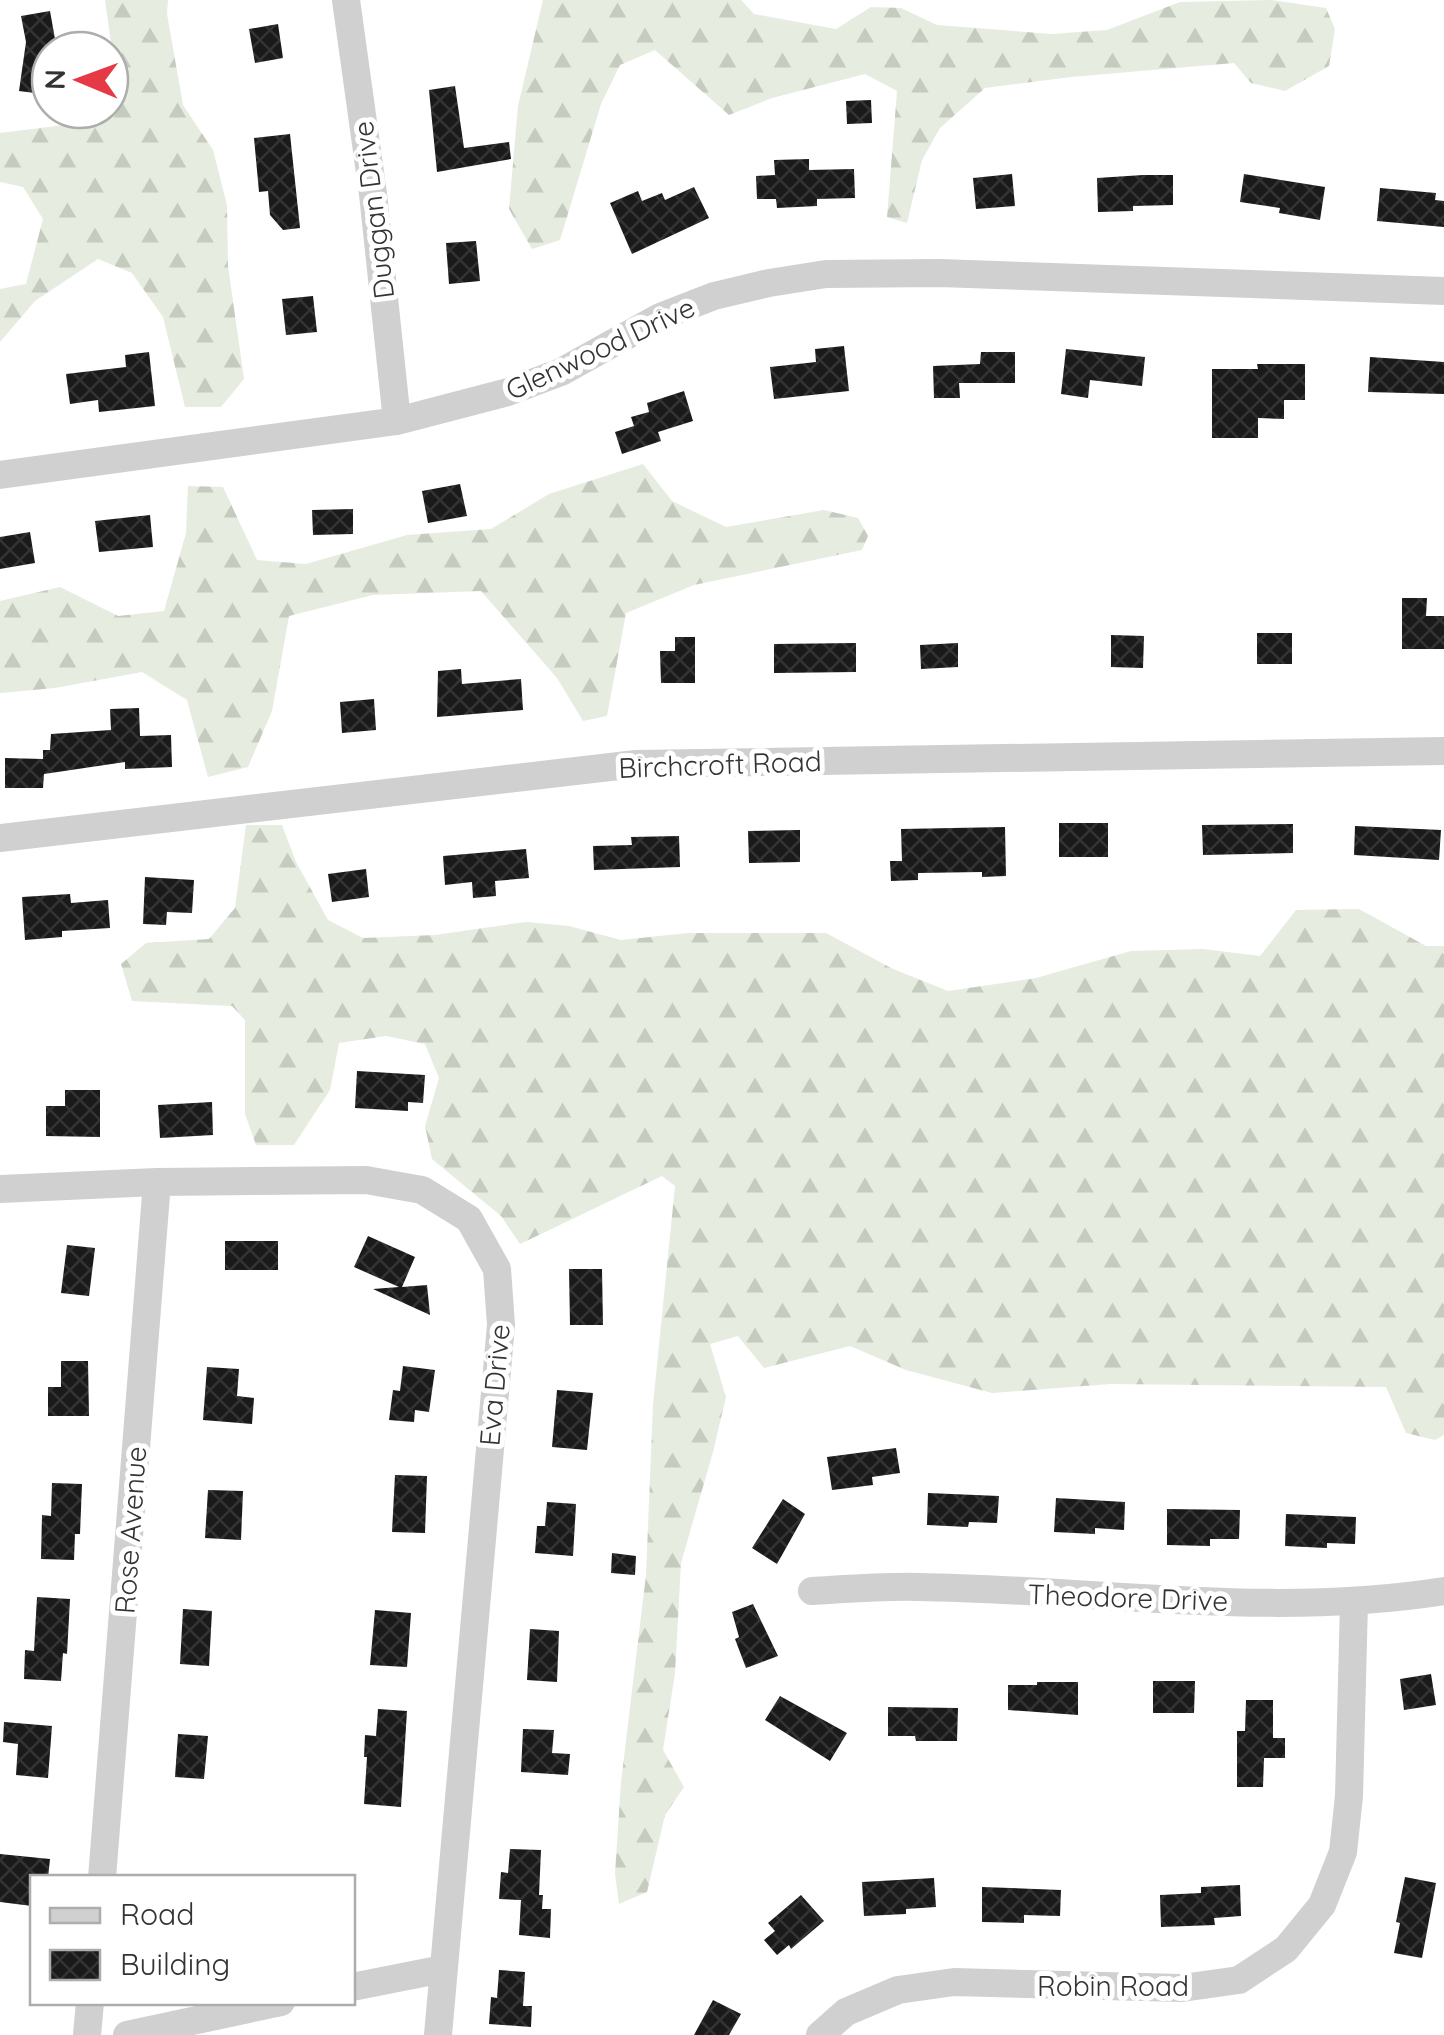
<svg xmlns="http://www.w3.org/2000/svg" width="1444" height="2035" viewBox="0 0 1444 2035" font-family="Quicksand,sans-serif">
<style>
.forest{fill:url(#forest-firs)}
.building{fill:url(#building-cross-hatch)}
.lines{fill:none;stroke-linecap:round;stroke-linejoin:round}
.minor{stroke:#d0d0d0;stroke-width:28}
.labels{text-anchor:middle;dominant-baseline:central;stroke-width:10;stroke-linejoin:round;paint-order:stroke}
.street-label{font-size:28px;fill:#333;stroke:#fff}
</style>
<defs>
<pattern id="forest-firs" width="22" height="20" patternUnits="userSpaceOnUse" patternTransform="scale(2.5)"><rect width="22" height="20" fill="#e6ecdf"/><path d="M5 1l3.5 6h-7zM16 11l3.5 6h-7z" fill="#c6cbc0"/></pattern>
<pattern id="building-cross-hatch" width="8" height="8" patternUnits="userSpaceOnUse" patternTransform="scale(2.5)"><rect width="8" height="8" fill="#1a1a1a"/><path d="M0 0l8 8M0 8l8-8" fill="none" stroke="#333"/></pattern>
</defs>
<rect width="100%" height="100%" fill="#fff"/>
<path class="forest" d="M105 0H168L167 14 183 105 213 150 227 205 228 266 244 379 221 407H185L163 317 132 273 98 259 35 301 0 342V289L26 284 43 219 23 187 0 182V133L96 121 100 110H110V77L114 65Z
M543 0H741L754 14 836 29 871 7 901 8 937 25 1052 34 1107 30 1180 2 1271 0 1326 8 1335 29 1329 66 1285 91 1251 83 1234 63 1071 77 985 88 940 128 922 160 907 223 887 217 897 91 865 74 772 98 729 115 655 50 620 65 601 104 560 240 532 249 509 209 518 106Z
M643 464 672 501 726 527 824 510 858 518 868 536 862 550 694 585 626 613 607 716 583 721 557 678 481 591 373 595 289 616 272 711 248 767 208 777 187 700 142 672 55 688 0 693V601L60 587 118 616 164 611 186 533 188 486 223 487 257 560 306 564 407 535 491 529 549 494Z
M246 825H282L296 862 328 920 363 938 435 935 526 922 569 926 621 940 688 933H826L893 969 948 991 1036 978 1131 951 1203 949 1260 956 1296 910 1359 909 1426 946H1444V1435L1435 1440 1406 1433 1386 1387 1110 1384 992 1393 906 1370 850 1346 764 1368 738 1336 710 1344 726 1397 713 1452 681 1563 675 1673 663 1750 684 1787 665 1815 647 1892 619 1904 615 1874 621 1782 646 1575 653 1405 675 1186 662 1176 520 1244 501 1216 432 1159 425 1126 439 1078 425 1044 386 1036 339 1043 330 1090 294 1145H256L245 1114V1020L232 1006 132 1001 121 964 146 943 209 939 235 908Z"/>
<path class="building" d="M50 11 57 50H50V95L19 91 26 42 21 16Z
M278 24 283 58 255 63 249 29Z
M455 86 464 148 509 142 511 159 437 172 429 90Z
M871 100 872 123 847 124 846 101Z
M290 134 300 228 283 230 270 215 268 191 259 192 254 138Z
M809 159V170L854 169 855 198 817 199V206L777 208 776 199H757L756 176 775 175 774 160Z
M1012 174 1015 206 976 209 973 178Z
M1244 174 1325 187 1320 220 1279 213 1280 208 1240 202Z
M1143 175H1173V205L1133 206V211L1098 212 1097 178Z
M694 187 709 218 632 254 610 203 638 191 642 201 662 193 665 200Z
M1380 188 1436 193 1435 200 1444 201V227L1377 221Z
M476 241 480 281 449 284 446 243Z
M313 296 317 332 286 335 282 299Z
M844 346 849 391 774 399 770 367 816 362 815 349Z
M1066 349 1145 357 1142 386 1090 380 1088 398 1061 394Z
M149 352 155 406 99 412 98 400 70 404 66 374 126 367 125 355Z
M981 352H1015V383H959L960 398H934L933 366 980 364Z
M1370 357 1444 362V394L1368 392Z
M1257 364H1305V400H1284V419L1258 418V438H1212V369H1258Z
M684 391 693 421 658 432 661 441 622 454 615 432 634 426 631 417 649 412 647 403Z
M460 484 467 516 428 523 422 491Z
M353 509V534L313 535 312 510Z
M150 515 153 547 99 552 95 521Z
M30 532 35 563 0 569V537Z
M1402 598H1427L1426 616H1444V649H1402Z
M1257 633H1292V664H1257Z
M1111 635 1144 636 1143 668 1111 667Z
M675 637H695V683H661L660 651H675Z
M856 643V672L774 673V644Z
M958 643V667L921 669 920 645Z
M461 669 462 684 521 679 523 710 437 717 438 671Z
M374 699 376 730 342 733 340 702Z
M139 708 140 736 171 735 172 767 125 769V762L44 774 43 788H5V758L43 759V750H50L51 734 111 730 110 709Z
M1059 823H1108V857H1059Z
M1293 824V853L1203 855 1202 825Z
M1355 826 1441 830 1439 860 1354 855Z
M1005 827 1006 876 982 877V872L918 873V880L891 881 890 861H902L901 829Z
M800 830V862L749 863 748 831Z
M679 836 680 867 594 870 593 846 632 845 631 837Z
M526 849 529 878 495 881 496 896 473 898 472 882 445 885 443 856Z
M366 869 369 897 332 902 328 874Z
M145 877 194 880 192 913 167 912 166 925 143 924Z
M70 894 71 903 108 900 110 928 62 931V937L25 940 22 897Z
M357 1071 425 1075 423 1103 408 1102V1111L355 1108Z
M65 1090H100V1137L46 1136V1106H65Z
M212 1102 213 1135 160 1138 158 1105Z
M368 1236 415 1257 402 1287 427 1285 430 1315 373 1289 399 1287 354 1267Z
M225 1241H278V1270H225Z
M67 1245 95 1248 89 1296 61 1293Z
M569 1269H602L603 1325H570Z
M61 1361H88L89 1416H48V1387H61Z
M403 1366 435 1370 429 1412 415 1410 414 1422 389 1420 393 1390 400 1391Z
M207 1367 239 1369 237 1396 254 1398 252 1424 203 1420Z
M557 1390 593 1393 587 1450 552 1447Z
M896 1448 900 1473 872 1477 873 1485 832 1490 827 1457Z
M395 1475 427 1476 425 1533 392 1532Z
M52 1483 82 1484 80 1534H75L74 1560 41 1559 42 1515 51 1516Z
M208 1490 243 1491 241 1540 205 1538Z
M928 1493 999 1496 997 1523 969 1522 968 1527 927 1525Z
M1056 1498 1125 1502 1124 1530 1095 1528V1534L1054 1532Z
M783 1499 805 1514 777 1564 752 1548Z
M547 1502 576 1504 573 1556 535 1553 537 1526H545Z
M1167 1509 1240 1510 1239 1539H1210V1546L1167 1545Z
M1286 1514 1356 1517 1355 1544 1327 1543V1548L1285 1546Z
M612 1553 636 1556 635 1575 611 1573Z
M37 1597 70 1599 67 1654 63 1653 61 1681 24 1679 25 1650 34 1651Z
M753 1604 778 1656 746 1668 735 1639 739 1637 732 1612Z
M183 1609 212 1611 209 1666 180 1664Z
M375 1610 411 1613 407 1667 370 1665Z
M530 1629 559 1631 557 1682 527 1680Z
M1431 1674 1436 1705 1404 1710 1400 1679Z
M1153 1681H1195L1194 1713H1153Z
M1037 1682H1078V1715L1008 1710V1685H1037Z
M780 1696 847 1733 830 1761 765 1720Z
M1246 1700H1273V1738H1285V1758H1264L1263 1787H1237V1731H1245Z
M888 1707 958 1708 957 1741H916L915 1736H888Z
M378 1709 407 1711 401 1807 364 1804 367 1757H364L365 1735 376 1736Z
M4 1722 52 1726 48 1778 16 1775 18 1744 3 1742Z
M523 1729 554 1730 552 1753 570 1754 568 1775 521 1772Z
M178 1734 208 1736 204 1779 175 1777Z
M510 1849 541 1850 539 1895H543L542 1909H551L550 1938 519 1935 521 1900 499 1899 501 1872 508 1873Z
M0 1854 50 1859 48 1878H32V1906L0 1902Z
M1405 1877 1436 1883 1422 1958 1394 1953 1400 1923 1396 1922Z
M934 1878 936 1907 906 1909V1914L864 1916 862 1882Z
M1240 1885 1241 1916 1214 1918 1215 1925 1161 1927 1160 1895 1201 1893V1887Z
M982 1887 1061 1890 1060 1916 1024 1915V1923L982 1922Z
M801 1895 824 1921 791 1949 789 1945 777 1955 764 1940 775 1931 768 1923Z
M499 1970 525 1972 523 2006H532L531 2027 489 2024 491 1997 497 1998Z
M713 2000 741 2014 729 2035H694Z"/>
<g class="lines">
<path class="minor" d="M346 0 373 194 397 421
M0 475 397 421 508 392 561 372 660 317 714 296 769 283 826 274 940 273 1444 291
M0 838 636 764 1444 751
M0 1189 157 1182 366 1180 422 1190 469 1219 497 1269 501 1325 438 2035
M812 1591C847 1589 883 1586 918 1587 1095 1589 1267 1619 1444 1591
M102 1878 157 1182
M352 1987 443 1969
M87 2035 90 2002
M127 2035 281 2002
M820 2035 846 2012 898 1990 954 1982 1182 1988 1239 1980 1286 1949 1322 1905 1343 1852 1349 1796 1354 1603"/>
</g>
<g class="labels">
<g class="street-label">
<text transform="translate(373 210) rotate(-97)">Duggan Drive</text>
<text transform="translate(600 348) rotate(-25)">Glenwood Drive</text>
<text transform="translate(720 764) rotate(-2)">Birchcroft Road</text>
<text transform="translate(494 1385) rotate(-85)">Eva Drive</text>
<text transform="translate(130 1530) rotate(-86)">Rose Avenue</text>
<text transform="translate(1128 1597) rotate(2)">Theodore Drive</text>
<text x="1113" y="1985">Robin Road</text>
</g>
</g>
<rect x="30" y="1875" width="325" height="130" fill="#ffffff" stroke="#adadad" stroke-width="2.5"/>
<rect x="50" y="1908" width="50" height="15" fill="#d0d0d0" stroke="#adadad" stroke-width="2.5"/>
<text x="120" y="1925" font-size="30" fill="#333333">Road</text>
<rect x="50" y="1950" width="50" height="30" fill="url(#building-cross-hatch)" stroke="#adadad" stroke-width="2.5"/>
<text x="120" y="1975" font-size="30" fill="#333333">Building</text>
<g transform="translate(80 80) rotate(271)"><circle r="48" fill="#ffffff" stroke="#adadad" stroke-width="2.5"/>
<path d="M0-8L18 38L0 25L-18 38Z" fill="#e63946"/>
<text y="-15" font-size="28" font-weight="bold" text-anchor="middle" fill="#333333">N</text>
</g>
</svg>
